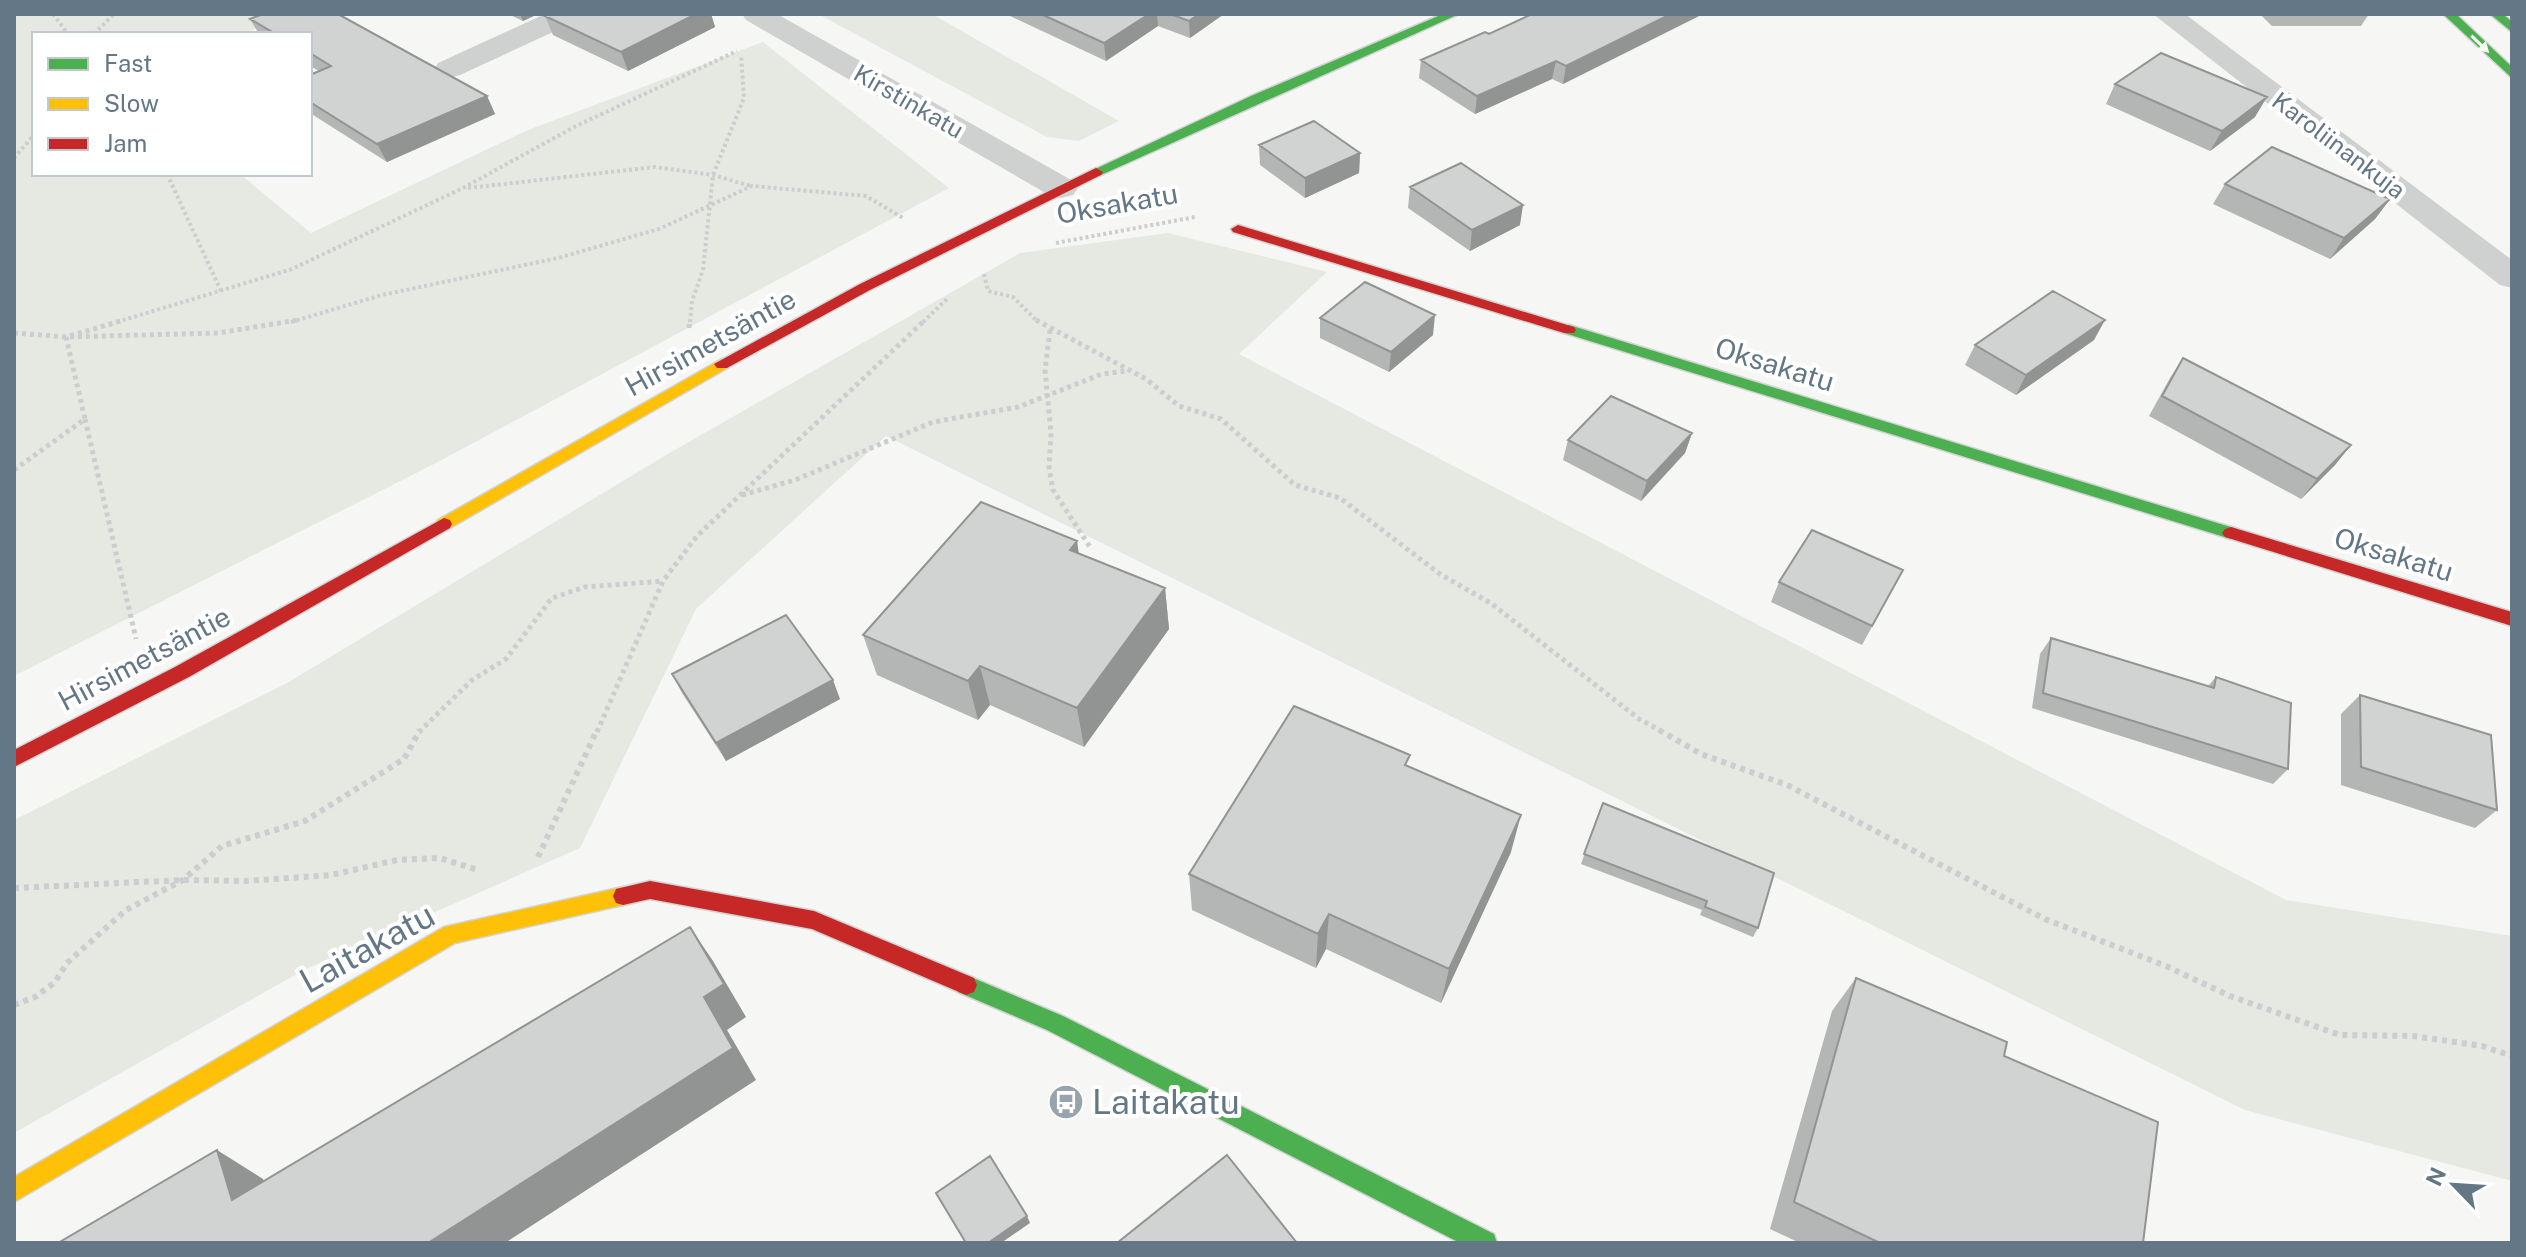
<svg xmlns="http://www.w3.org/2000/svg" width="2526" height="1257" viewBox="0 0 2526 1257" font-family="'Public Sans',sans-serif">
<style>
.green{fill:#e6e9e2}
.lines{fill:none;stroke-linecap:round;stroke-linejoin:round}
.fast-casing{stroke:#d2d4d4;stroke-width:3}
.slow-casing{stroke:#d2d4d4;stroke-width:3}
.jam-casing{stroke:#d2d4d4;stroke-width:3}
.path-far2{stroke:#cccdce;stroke-width:4;stroke-dasharray:3 3;stroke-linecap:butt}
.path-far1{stroke:#cccdce;stroke-width:5;stroke-dasharray:4 4;stroke-linecap:butt}
.path{stroke:#cccdce;stroke-width:6;stroke-dasharray:5 5;stroke-linecap:butt}
.street{fill:#cfd1d1;fill-rule:evenodd}
.fast{fill:#4caf50;fill-rule:evenodd}
.slow{fill:#ffc107;fill-rule:evenodd}
.jam{fill:#c62828;fill-rule:evenodd}
.wall{fill:#b4b5b5}
.shaded-wall{fill:#929393}
.building{fill:#d1d2d2;stroke:#929393;stroke-width:2}
.oneway{fill:#f6fbf6}
.labels{text-anchor:middle;dominant-baseline:central;stroke-width:8;stroke-linejoin:round;paint-order:stroke}
.far-street-label{font-size:24px;fill:#647787;stroke:#fff}
.street-label{font-size:28px;fill:#647787;stroke:#fff}
.near-street-label{font-size:34px;fill:#647787;stroke:#fff}
.near-poi-label{font-size:34px;fill:#647787;stroke:#fff;text-anchor:start}
</style>
<rect width="100%" height="100%" fill="#f6f6f4"/>
<path class="green" d="M14 14H287L244 34H34V174H240L311 233 528 130 763 42 949 188 436 463 14 676Z
M818 14H932L1119 121 1079 141 1047 137Z
M1168 233 1327 272 1239 354 2286 900 2512 936V1181L2245 1110 886 436 696 609 580 848 304 970 14 1133V820L287 683 666 455 1020 253Z"/>
<g class="lines">
<defs>
<path id="fast" d="M1443 14H1459L1101 175 1096 176 1089 172 1251 96Z
M2443 14H2456L2512 67V78Z
M2490 14H2503L2512 22V32Z
M1569 325 2237 529 2240 533 2231 539 1564 333V327Z
M966 975 1063 1016 1494 1234 1497 1243H1460L1047 1030 958 992 955 985 958 978Z"/>
<path id="slow" d="M722 359 730 364 727 368 450 528H438L436 524 438 520Z
M623 887 630 889 633 896 630 903 623 905 455 943 14 1202V1177L444 927Z"/>
<path id="jam" d="M1096 168 1103 172 1101 175 870 290 727 368H717L714 364 860 284Z
M1238 225 1574 327 1576 330 1574 333H1564L1233 232 1231 229Z
M444 518 450 520 452 524 450 528 189 677 14 767V750L175 667Z
M2231 527 2512 612V626L2225 537 2222 533 2225 529Z
M650 881 814 911 974 978 977 985 974 992 966 995 812 929 650 899 623 905 616 903 613 896 616 889Z"/>
</defs>
<use href="#fast" class="fast-casing"/>
<use href="#slow" class="slow-casing"/>
<use href="#jam" class="jam-casing"/>
<path class="path-far2" d="M53 14 68 34
M94 34 114 14
M14 158 34 135
M167 174 221 291
M468 188 655 167 713 175 751 186
M1056 243 1195 217
M984 274 988 291 1013 297 1038 322
M117 322 292 269 463 188 576 126 737 51
M291 322 382 295 558 258 659 229 752 186 866 196 903 218
M690 322 692 301 703 270 713 175 744 98 741 55
M923 322 948 298"/>
<path class="path-far1" d="M1036 320 1146 379 1179 406 1221 419 1295 485 1340 498 1440 574 1492 604 1639 719 1663 732
M689 328 690 320
M1050 330 1045 370 1051 433 1049 468 1053 490 1090 547
M14 333 66 337 218 333 298 320
M85 419 136 639
M14 470 85 419 66 337 124 320
M742 495 795 480 933 422 1018 407 1102 374 1126 371
M419 732 472 680 506 659 552 598 585 587 663 581
M597 732 663 581 697 536 925 320"/>
<path class="path" d="M1659 730 1701 754 1787 785 2045 919 2166 966 2230 996 2340 1035 2414 1036 2482 1046 2512 1056
M538 857 597 730
M14 888 183 880 246 881 331 875 397 860 440 858 478 870
M14 1005 35 997 55 982 67 963 126 910 183 880 222 846 305 821 404 759 420 730"/>
<path class="street" d="M545 14H583L579 20 460 75 449 78 438 75 434 69 438 63Z
M742 14H777L1073 181 1078 188 1073 195 1061 198 1049 195 746 20Z
M2153 14H2185L2512 260V288L2500 285Z"/>
<use href="#fast" class="fast"/>
<use href="#slow" class="slow"/>
<use href="#jam" class="jam"/>
</g>
<path class="wall" d="M263 14H338L487 96 495 114 387 162 310 113V75L319 71 310 66V34H259L250 19Z
M508 14H538L523 21Z
M550 14H711L715 27 628 71 553 35 545 16Z
M1006 14H1224L1190 38 1158 26 1106 61Z
M1532 14H1703L1563 84 1552 79 1475 114 1419 78 1421 60 1489 34Z
M2260 14H2369L2361 26H2272Z
M2115 84 2255 117 2210 151 2106 104Z
M1259 145 1360 153 1359 173 1305 198 1260 165Z
M2225 184 2390 199 2375 219 2330 259 2213 204Z
M1410 187 1520 225 1470 251 1408 208Z
M1320 318 1433 335 1389 372 1320 338Z
M2094 340 2016 395 1965 365 1975 345Z
M2183 358 2351 445 2335 465 2301 499 2149 416 2170 378Z
M1692 433 1685 453 1641 501 1563 460 1568 440Z
M1077 541 1078 553 1165 588 1169 629 1084 747 990 705 978 720 877 675 863 635Z
M1903 570 1862 645 1771 602 1779 582Z
M2051 638 2208 686 2216 677 2288 769 2273 784 2032 708 2040 654Z
M672 674 840 699 726 761 682 693Z
M2360 695 2497 810 2475 828 2341 785V714Z
M1408 767 1511 852 1441 1003 1326 949 1316 968 1192 910 1189 874Z
M1603 803 1758 928 1753 937 1700 915 1702 910 1581 864Z
M1856 978 2004 1056 2143 1243H1800L1770 1229 1832 1011Z"/>
<path class="shaded-wall" d="M520 14H538L523 21Z
M696 14H711L715 27 628 71 621 52Z
M1149 14H1157L1158 26 1106 61 1104 43Z
M1199 14H1224L1190 38 1189 21Z
M1671 14H1703L1563 84 1566 66Z
M1556 61 1552 79 1475 114 1477 96Z
M487 96 495 114 387 162 377 144Z
M2267 97 2255 117 2210 151 2222 131Z
M1360 153 1359 173 1305 198V178Z
M2390 199 2375 219 2330 259 2344 238Z
M1523 205 1520 225 1470 251 1472 230Z
M1435 315 1433 335 1389 372 1391 352Z
M2105 320 2094 340 2016 395 2026 375Z
M1692 433 1685 453 1641 501 1647 481Z
M2351 445 2335 465 2301 499 2317 479Z
M1077 541 1083 582 1070 550Z
M1165 588 1169 629 1084 747 1077 708Z
M980 666 990 705 978 720 968 681Z
M833 680 840 699 726 761 716 743Z
M1521 815 1511 852 1441 1003 1449 969Z
M1329 914 1326 949 1316 968 1318 934Z
M690 927 713 961 746 1017 727 1030 756 1080 505 1243H428Z
M217 1150 263 1179 278 1226 232 1200Z
M1027 1216 1030 1223 1001 1243H988Z"/>
<path class="building" d="M263 14H338L487 96 377 144 310 102V75L331 66 310 53V34H276L250 19Z
M550 14H696L621 52 545 16Z
M1041 14H1149L1104 43Z
M1170 14H1199L1189 21Z
M1532 14H1671L1566 66 1556 61 1477 96 1421 60 1485 32 1489 34Z
M2161 53 2267 97 2222 131 2115 84Z
M1314 121 1360 153 1305 178 1259 145Z
M2272 147 2390 199 2344 238 2225 184Z
M1461 163 1523 205 1472 230 1410 187Z
M1365 282 1435 315 1391 352 1320 318Z
M2053 291 2105 320 2026 375 1975 345Z
M2183 358 2351 445 2317 479 2162 396Z
M1611 396 1692 433 1647 481 1568 440Z
M981 502 1077 541 1070 550 1165 588 1077 708 980 666 968 681 863 635Z
M1812 530 1903 570 1872 626 1779 582Z
M786 615 833 680 716 743 672 674Z
M2051 638 2214 688 2216 677 2291 703 2288 769 2043 693Z
M2360 695 2491 735 2497 810 2361 767Z
M1294 706 1410 755 1405 765 1521 815 1449 969 1329 914 1318 934 1189 874Z
M1603 803 1774 873 1758 928 1705 907 1707 901 1584 854Z
M690 927 724 984 704 997 733 1048 428 1243H58L217 1150 232 1200Z
M1856 978 2007 1042 2004 1056 2158 1122 2143 1243H1880L1794 1202Z
M1227 1155 1297 1243H1117Z
M990 1156 1027 1216 988 1243H966L936 1193Z"/>
<defs><path id="oneway-solid" d="M-6-.8H1V-3.2L6.5 0L1 3.2V.8H-6Z" transform="scale(2)"/></defs>
<use class="oneway" href="#oneway-solid" transform="translate(2480 44) rotate(44)"/>
<defs>
<symbol id="bus-disc" viewBox="-11 -11 22 22"><circle r="9.5" fill="#97a3ad" stroke="#fff"/><path d="M-5-6H5V4H4V6H2V4H-2V6H-4V4H-5ZM-3.5-4V0h7V-4ZM-3.5 1.2v1.5H-2V1.2ZM2 1.2v1.5H3.5V1.2Z" fill="#fff"/></symbol>
</defs>
<g fill-rule="evenodd">
<use href="#bus-disc" x="1046" y="1082" width="40" height="40"/>
</g>
<g class="labels">
<g class="far-street-label">
<text transform="translate(909 101) rotate(30)">Kirstinkatu</text>
<text transform="translate(2339 145) rotate(37)">Karoliinankuja</text>
</g>
<g class="street-label">
<text transform="translate(1117 203) rotate(-10)">Oksakatu</text>
<text transform="translate(710 342) rotate(-29)">Hirsimetsäntie</text>
<text transform="translate(1775 364) rotate(17)">Oksakatu</text>
<text transform="translate(2394 554) rotate(17)">Oksakatu</text>
<text transform="translate(144 658) rotate(-28)">Hirsimetsäntie</text>
</g>
<g class="near-street-label">
<text transform="translate(367 948) rotate(-29)">Laitakatu</text>
</g>
<g class="near-poi-label">
<text x="1092" y="1102">Laitakatu</text>
</g>
</g>
<rect width="2526" height="1257" fill="none" stroke="#647787" stroke-width="32"/>
<rect x="32" y="32" width="280" height="144" fill="#ffffff" stroke="#c1c9cf" stroke-width="2"/>
<rect x="48" y="58" width="40" height="12" fill="#4caf50" stroke="#c1c9cf" stroke-width="2"/>
<text x="104" y="72" font-size="24" fill="#647787">Fast</text>
<rect x="48" y="98" width="40" height="12" fill="#ffc107" stroke="#c1c9cf" stroke-width="2"/>
<text x="104" y="112" font-size="24" fill="#647787">Slow</text>
<rect x="48" y="138" width="40" height="12" fill="#c62828" stroke="#c1c9cf" stroke-width="2"/>
<text x="104" y="152" font-size="24" fill="#647787">Jam</text>
<g transform="translate(2454 1185) rotate(295)" stroke="#ffffff" stroke-width="6" paint-order="stroke">
<path d="M0-6L14 30L0 20L-14 30Z" fill="#647787"/>
<text y="-12" font-size="22" font-weight="bold" text-anchor="middle" fill="#647787">N</text>
</g>
</svg>
